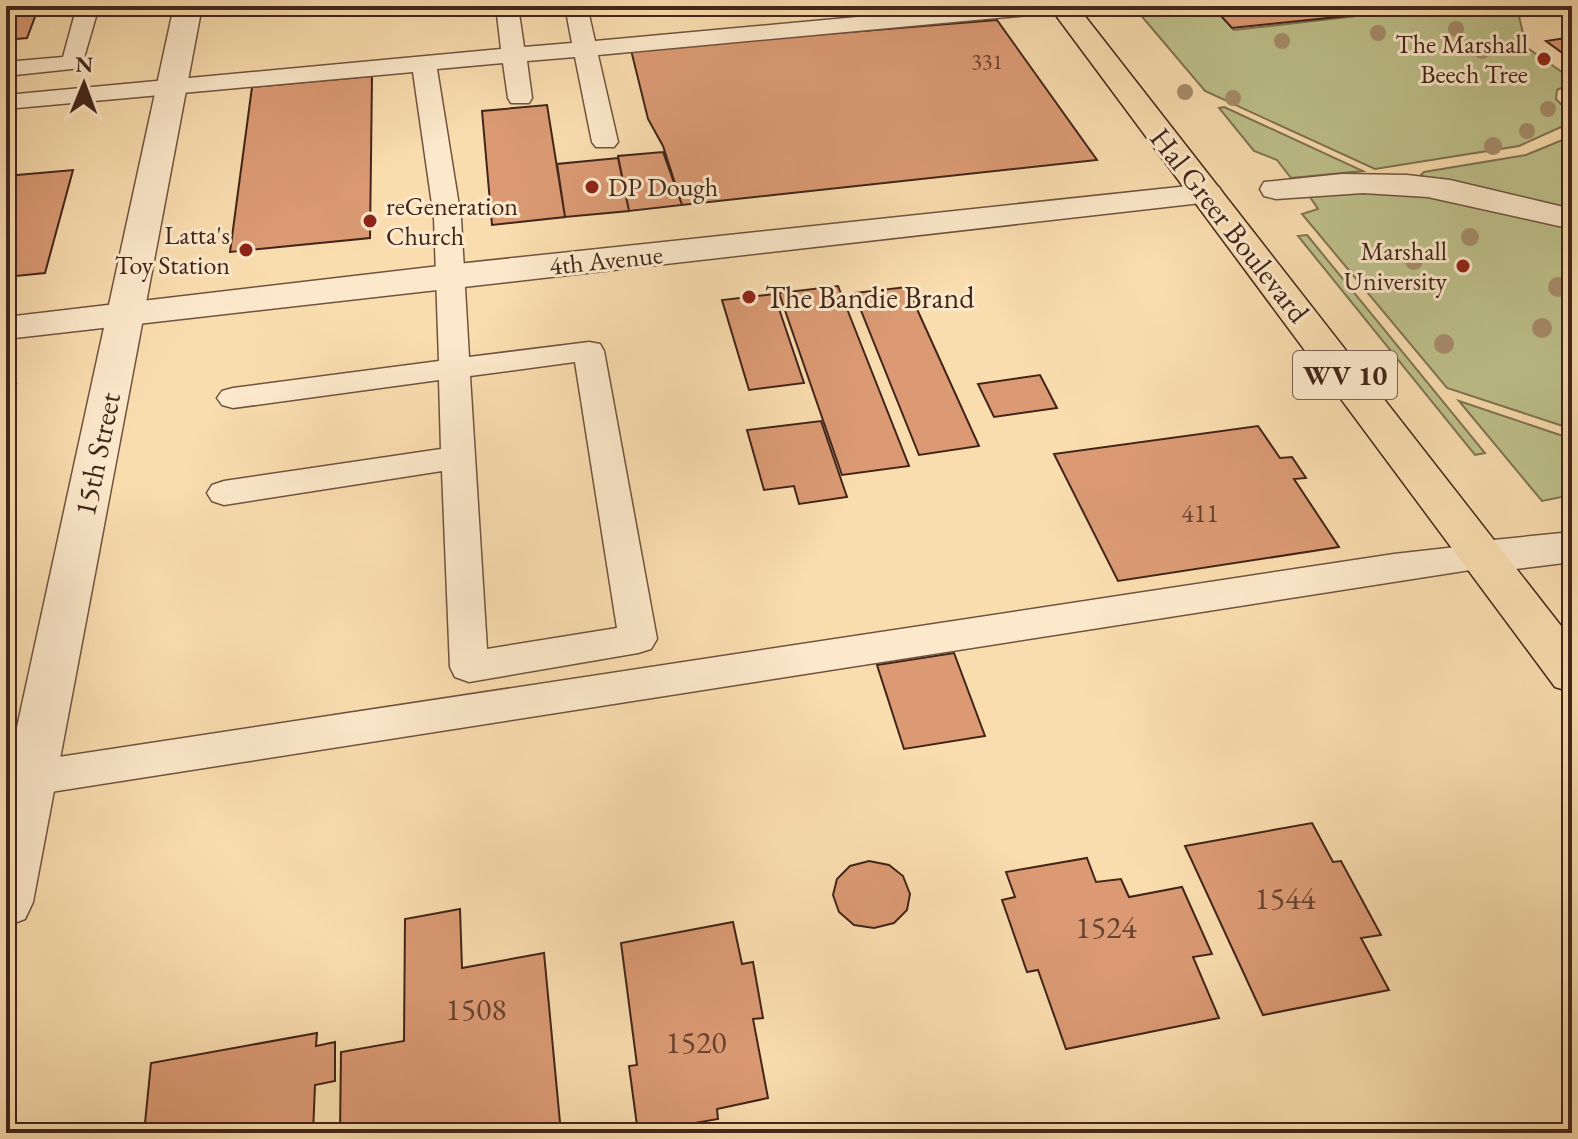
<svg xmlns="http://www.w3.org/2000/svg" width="1578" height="1139" viewBox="0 0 1578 1139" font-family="'EB Garamond',serif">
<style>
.green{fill:#bec18b;stroke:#807352;stroke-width:2}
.building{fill:#db9a74;stroke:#42251a;stroke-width:2}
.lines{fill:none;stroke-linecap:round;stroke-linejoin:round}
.service-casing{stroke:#70533f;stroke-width:3}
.pedestrian-casing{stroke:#70533f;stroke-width:3}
.minor-casing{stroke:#70533f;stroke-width:3}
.tertiary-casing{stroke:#70533f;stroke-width:3}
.primary-casing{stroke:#42251a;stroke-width:3}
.service{fill:#fce9cb;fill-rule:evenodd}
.pedestrian{fill:#fce9cb;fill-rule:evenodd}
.minor{fill:#fce9cb;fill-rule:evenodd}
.tertiary{fill:#fce9cb;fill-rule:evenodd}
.primary{fill:#faddaf;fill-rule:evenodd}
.tree{fill:#a68d6c}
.poi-dot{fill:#8f2418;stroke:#fce9cb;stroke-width:3}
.labels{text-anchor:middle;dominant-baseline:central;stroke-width:6;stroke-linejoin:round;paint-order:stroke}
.far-number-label{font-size:22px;fill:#684230}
.far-poi-label{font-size:26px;fill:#42251a;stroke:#fce9cb;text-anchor:end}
.far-street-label{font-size:26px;fill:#42251a;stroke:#fce9cb}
.number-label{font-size:26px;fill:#684230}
.shield{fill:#fce9cb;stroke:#7a604f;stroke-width:2}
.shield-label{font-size:28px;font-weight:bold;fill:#42251a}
.street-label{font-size:30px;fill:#42251a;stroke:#fce9cb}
.poi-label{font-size:30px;fill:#42251a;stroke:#fce9cb;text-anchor:start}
.near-number-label{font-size:32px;fill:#684230}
</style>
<rect width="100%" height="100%" fill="#faddaf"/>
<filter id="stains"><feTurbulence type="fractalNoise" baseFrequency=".0025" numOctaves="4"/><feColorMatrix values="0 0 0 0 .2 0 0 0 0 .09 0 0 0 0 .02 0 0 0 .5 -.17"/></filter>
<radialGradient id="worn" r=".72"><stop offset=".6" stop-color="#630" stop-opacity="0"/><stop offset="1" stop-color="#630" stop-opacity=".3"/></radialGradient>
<path class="green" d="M1133 6H1212L1234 30 1444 6H1475L1481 10 1517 7 1526 47 1572 79V83L1557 90 1556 99 1572 116V122L1519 146 1375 169 1205 91Z
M1224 107 1363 171 1291 178 1277 160 1254 151 1219 108Z
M1572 136V211L1420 176 1424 172 1526 155Z
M1344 191 1433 196 1572 227V429L1447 388 1302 214 1318 209 1308 194Z
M1307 235 1485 453 1475 455 1298 236Z
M1459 401 1572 439V495L1542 501Z"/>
<path class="building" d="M6 6H39L27 38 6 40Z
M1212 6H1444L1232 28Z
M997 20 1097 160 682 205 663 146 648 119 631 50Z
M1572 37V60L1546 41Z
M372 76 370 238 230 252 252 87Z
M547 105 565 217 492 225 482 111Z
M663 152 682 205 629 211 618 156Z
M618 158 629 211 565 217 557 164Z
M73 170 45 273 6 277V176Z
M838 286 909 466 842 475 779 293Z
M907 287 979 446 919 455 854 293Z
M774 294 804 383 749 390 722 300Z
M1040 375 1057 408 994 417 978 384Z
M16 384 6 421V385Z
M821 421 847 497 799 504 794 486 764 490 747 430Z
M1258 426 1280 458 1292 457 1306 478 1294 479 1339 547 1118 581 1054 454Z
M954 653 985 736 904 749 877 665Z
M1312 823 1333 862 1341 861 1381 935 1361 938 1389 990 1263 1015 1185 846Z
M1087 858 1096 882 1121 879 1129 897 1182 887 1212 954 1193 957 1219 1018 1066 1049 1038 970 1027 972 1002 900 1015 897 1006 872Z
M869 861 889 865 903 876 910 894 907 910 894 923 874 928 854 925 839 912 833 895 837 879 850 866Z
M460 909 462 968 544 953 561 1133H340L341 1052 404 1041 405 919Z
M733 922 742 964 753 962 763 1018 753 1019 768 1098 717 1109 718 1119 638 1133 629 1066 637 1065 621 943Z
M317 1033 316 1046 335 1042V1081L315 1085 313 1133H144L151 1063Z"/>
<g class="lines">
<defs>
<path id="service" d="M77 6H99L81 68 6 76V62L63 57Z
M496 6H518L524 47 572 43 565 6H587L595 41 977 6H1061L1050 13 598 55 618 142 614 147H596L592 142 575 57 527 61 532 98 529 103H511L508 98 503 63 437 69 461 218 469 357 589 342 600 344 604 351 657 639 651 649 638 653 469 682 455 677 450 667 442 471 224 505 212 501 207 493 212 485 224 481 441 449 439 380 233 408 222 405 217 398 222 391 233 388 439 361 434 218 413 72 6 109V95L501 49ZM575 362 617 628 487 649 470 376Z
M680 6H723C714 16 689 16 680 6Z
M1483 544 1496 548 1501 557 1496 566 6 799V765L1394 554Z"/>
<path id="pedestrian" d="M1342 174 1407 175 1450 180 1572 209V229L1428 197 1363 193 1276 199 1264 196 1260 189 1264 182Z"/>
<path id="minor" d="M174 6H202L33 902 25 919 6 926V778Z
M1572 532V562L1483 573 1468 568 1461 557 1468 546 1483 541Z"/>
<path id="tertiary" d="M1207 184 1219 187 1223 194 1219 201 6 339V317L448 265Z"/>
<path id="primary" d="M1049 6H1077L1572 640V692L1555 687Z"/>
</defs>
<use href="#service" class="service-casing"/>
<use href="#pedestrian" class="pedestrian-casing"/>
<use href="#minor" class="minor-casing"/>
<use href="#tertiary" class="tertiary-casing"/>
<use href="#primary" class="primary-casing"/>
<use href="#service" class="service"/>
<use href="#pedestrian" class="pedestrian"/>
<use href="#minor" class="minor"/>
<use href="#tertiary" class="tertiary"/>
<use href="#primary" class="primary"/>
</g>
<g class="tree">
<circle cx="1456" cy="29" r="8"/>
<circle cx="1378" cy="33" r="8"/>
<circle cx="1282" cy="41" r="8"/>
<circle cx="1482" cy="51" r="8"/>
<circle cx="1185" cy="92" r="8"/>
<circle cx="1233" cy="98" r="8"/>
<circle cx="1548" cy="109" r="8"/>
<circle cx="1527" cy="131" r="8"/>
<circle cx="1493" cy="146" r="9"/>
<circle cx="1470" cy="237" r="9"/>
<circle cx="1414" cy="261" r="9"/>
<circle cx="1558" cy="287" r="10"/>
<circle cx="1542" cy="328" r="10"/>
<circle cx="1444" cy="344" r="10"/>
</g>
<g class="poi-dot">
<circle cx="1544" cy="59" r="8"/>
<circle cx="592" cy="187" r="8"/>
<circle cx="370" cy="221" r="8"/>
<circle cx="246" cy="250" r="8"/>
<circle cx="1463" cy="266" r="8"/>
<circle cx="749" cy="297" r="8"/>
</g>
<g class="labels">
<g class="far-number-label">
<text x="987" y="61">331</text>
</g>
<g class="far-poi-label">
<text x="1528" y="44">The Marshall<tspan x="1528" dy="30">Beech Tree</tspan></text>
<text x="608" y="187" text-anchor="start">DP Dough</text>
<text x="386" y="206" text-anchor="start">reGeneration<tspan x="386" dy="30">Church</tspan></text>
<text x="230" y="235">Latta's<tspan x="230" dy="30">Toy Station</tspan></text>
<text x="1447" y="251">Marshall<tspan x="1447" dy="30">University</tspan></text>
</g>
<g class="far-street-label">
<text transform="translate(606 260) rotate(-6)">4th Avenue</text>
</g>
<g class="number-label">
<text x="1200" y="513">411</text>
</g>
<rect class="shield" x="1293" y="351" width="104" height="48" rx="6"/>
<g class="shield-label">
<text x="1345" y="375">WV 10</text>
</g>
<g class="street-label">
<text transform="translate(1230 225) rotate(52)">Hal Greer Boulevard</text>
<text transform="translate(97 454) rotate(-78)">15th Street</text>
</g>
<g class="poi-label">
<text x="765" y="297">The Bandie Brand</text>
</g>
<g class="near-number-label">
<text x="1285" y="898">1544</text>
<text x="1106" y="927">1524</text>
<text x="476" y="1009">1508</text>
<text x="696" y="1042">1520</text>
</g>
</g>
<rect width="1578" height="1139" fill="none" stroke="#faddaf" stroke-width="32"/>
<rect x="8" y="8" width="1562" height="1123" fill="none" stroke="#42251a" stroke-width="4"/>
<rect x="16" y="16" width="1546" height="1107" fill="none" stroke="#42251a" stroke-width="2"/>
<g transform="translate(84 84) rotate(1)" stroke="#fce9cb" stroke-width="6" paint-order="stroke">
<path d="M0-6L14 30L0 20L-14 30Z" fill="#42251a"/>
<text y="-12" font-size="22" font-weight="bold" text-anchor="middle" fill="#42251a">N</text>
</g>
<rect width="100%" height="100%" filter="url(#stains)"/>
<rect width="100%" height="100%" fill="url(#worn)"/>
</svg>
